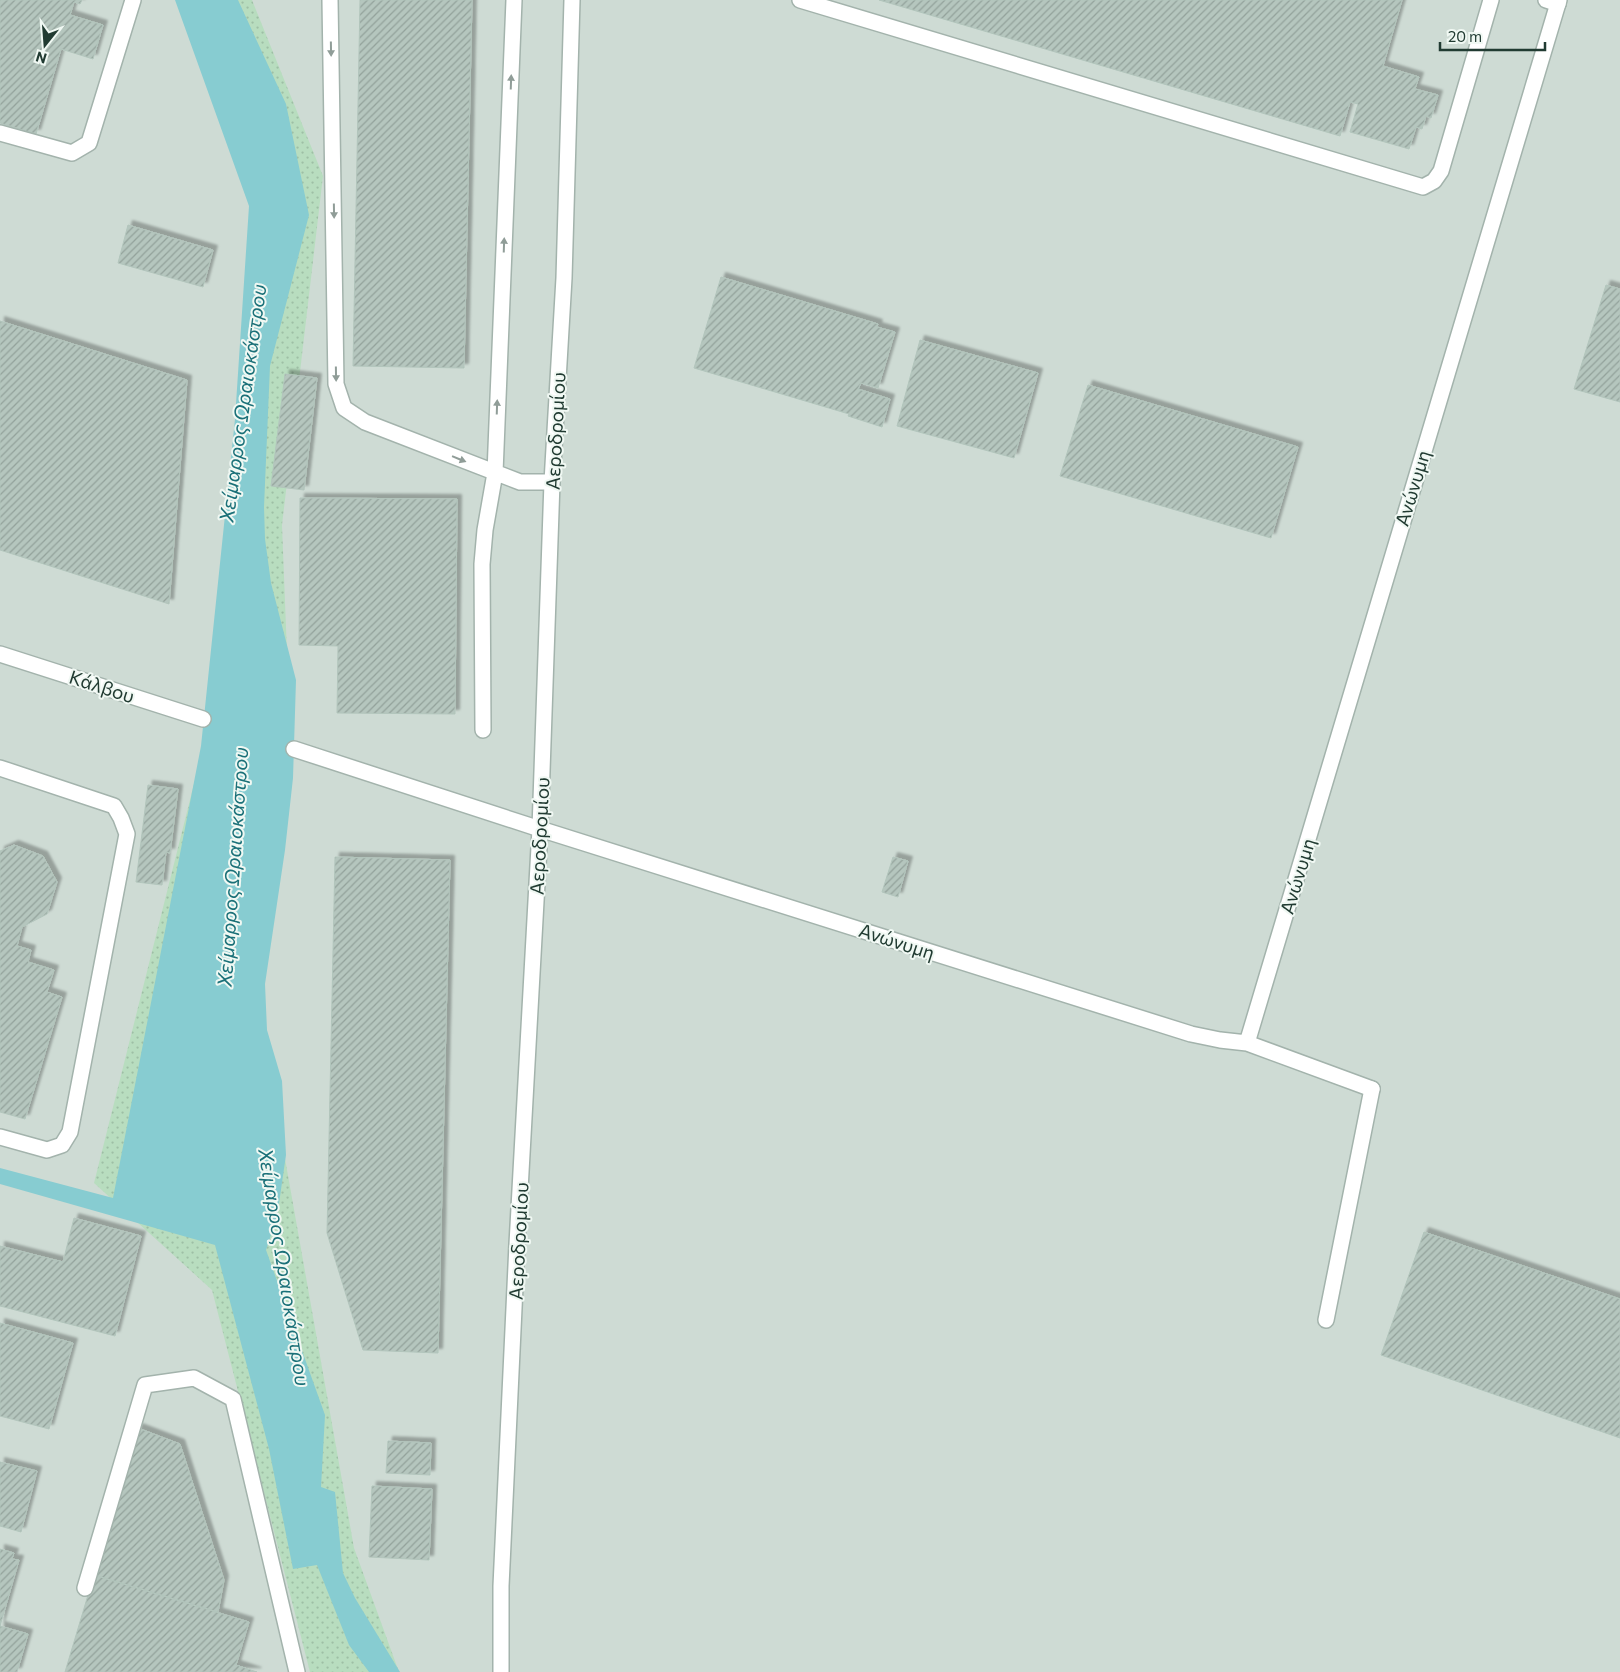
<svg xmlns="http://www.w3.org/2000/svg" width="1620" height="1672" viewBox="0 0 1620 1672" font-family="Commissioner,sans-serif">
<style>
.built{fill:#cedbd4}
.grass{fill:url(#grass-dots)}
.water{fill:#87ccd1}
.building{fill:url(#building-hatch);stroke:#b2c5bc;filter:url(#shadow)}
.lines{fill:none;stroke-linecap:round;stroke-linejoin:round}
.service-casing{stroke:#a3b3ac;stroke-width:18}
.minor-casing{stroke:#a3b3ac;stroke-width:18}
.tertiary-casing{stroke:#a3b3ac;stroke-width:18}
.service{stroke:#fff;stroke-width:15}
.minor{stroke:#fff;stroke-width:15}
.tertiary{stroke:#fff;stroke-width:15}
.oneway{fill:#909d98}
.labels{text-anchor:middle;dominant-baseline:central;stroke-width:4;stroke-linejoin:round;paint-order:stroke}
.street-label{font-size:19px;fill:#213b32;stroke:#f0f8f3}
.water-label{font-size:20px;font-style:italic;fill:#1a7078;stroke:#f0f8f3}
</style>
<defs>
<pattern id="grass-dots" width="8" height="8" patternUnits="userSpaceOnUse" patternTransform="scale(1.25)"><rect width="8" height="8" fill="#b8ddbf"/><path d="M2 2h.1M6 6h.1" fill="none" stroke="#9ebfa5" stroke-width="1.8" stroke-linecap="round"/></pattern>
<pattern id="building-hatch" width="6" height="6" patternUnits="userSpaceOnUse" patternTransform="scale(1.25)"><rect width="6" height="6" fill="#b5c6be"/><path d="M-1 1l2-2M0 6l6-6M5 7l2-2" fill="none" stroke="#93a29b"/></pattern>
<filter id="shadow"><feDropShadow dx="4.5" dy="-4.5" stdDeviation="1" flood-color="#0004"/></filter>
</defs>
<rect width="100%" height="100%" fill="#e0ebe5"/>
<path class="built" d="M0 0H1620V1672H0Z"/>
<path class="grass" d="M192 0H252L323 176 282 525 291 755 253 978 354 1548 399 1672H310L212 1290 94 1183 206 736 256 198Z"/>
<path class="water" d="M175 0H238L286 104 309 215 270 366 264 507 265 539 271 583 296 680 293 778 285 850 265 984 267 1030 282 1081 286 1155 277 1217 266 1250 325 1415 321 1487 335 1492 343 1573 355 1598 400 1672H369L349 1645 317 1565 293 1569 269 1449 215 1245 0 1184V1168L113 1198 201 746 235 419 249 206Z"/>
<path class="building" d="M0 0H82L80 4 74 2 70 15 103 25 93 59 61 49 36 134 0 123Z
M360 0H472L464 368 353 366Z
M879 0H1402L1383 66 1419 77 1415 89 1438 95 1431 118 1426 116 1422 129 1416 127 1409 149 1350 132 1358 104 1350 102 1340 136Z
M128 225 213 250 203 287 118 263Z
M721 277 878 324 877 327 895 332 878 388 861 383 858 389 890 399 882 427 848 416 849 414 694 368Z
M1606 285 1620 289V402L1574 389Z
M0 321 187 380 169 604 0 550Z
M920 340 1038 373 1014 458 897 426Z
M285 374 317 378 304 490 271 486Z
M1088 385 1298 447 1271 538 1060 476Z
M300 498 457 499 455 714 337 713 338 646 299 645Z
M148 785 178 789 170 853 166 852 162 885 136 882Z
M14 845 43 856 57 882 47 914 22 927 17 946 31 950 28 962 54 970 47 992 62 997 25 1119 0 1112V851Z
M335 857 450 860 438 1353 363 1350 327 1233Z
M893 857 908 861 898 897 882 892Z
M74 1218 141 1236 115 1336 0 1306V1246L63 1262Z
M1424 1232 1620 1299V1438L1381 1355Z
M0 1323 73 1343 49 1429 0 1416Z
M138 1428 180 1444 224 1580 218 1612 94 1575Z
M388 1441 431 1443 430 1475 386 1473Z
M0 1462 37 1471 21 1532 0 1526Z
M372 1486 432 1489 429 1560 369 1557Z
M0 1549 14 1553 12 1559 19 1560 0 1626Z
M94 1575 249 1622 236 1665 257 1672H65Z
M0 1626 28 1634 17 1672H0Z"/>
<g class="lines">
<defs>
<path id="service" d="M330 0 336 384 344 408 365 422 520 482H552
M800 0 1423 187 1434 181 1441 171 1491 0
M1546 0 1558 4
M0 133 72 153 89 143 133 0
M483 730 482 564 485 530 495 473 514 0
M0 768 114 806 121 818 127 834 70 1132 62 1145 47 1150 0 1137
M1326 1320 1372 1089
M85 1588 145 1385 194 1378 233 1399 297 1672"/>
<path id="minor" d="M0 654 203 719
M294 749 540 829 1191 1034 1220 1040 1247 1043 1559 0
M1247 1043 1372 1089"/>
<path id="tertiary" d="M501 1672V1586L517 1244 540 829 552 482 564 278 572 0"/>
</defs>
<use href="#service" class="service-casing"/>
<use href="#minor" class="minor-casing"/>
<use href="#tertiary" class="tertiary-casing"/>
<use href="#service" class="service"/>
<use href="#minor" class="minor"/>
<use href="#tertiary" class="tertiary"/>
</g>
<defs><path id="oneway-solid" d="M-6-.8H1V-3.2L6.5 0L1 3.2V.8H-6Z" transform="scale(1.25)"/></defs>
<g class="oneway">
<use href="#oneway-solid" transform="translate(331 49) rotate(89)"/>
<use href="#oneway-solid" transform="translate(511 82) rotate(-88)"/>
<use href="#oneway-solid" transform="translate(334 211) rotate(89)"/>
<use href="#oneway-solid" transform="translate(504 245) rotate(-88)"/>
<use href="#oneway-solid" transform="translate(336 374) rotate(89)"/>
<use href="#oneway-solid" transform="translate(497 407) rotate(-88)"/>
<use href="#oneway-solid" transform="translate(459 459) rotate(22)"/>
</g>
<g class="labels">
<g class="street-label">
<text transform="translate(555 431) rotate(-87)">Αεροδρομίου</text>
<text transform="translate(1412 488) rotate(-73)">Ανώνυμη</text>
<text transform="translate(102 686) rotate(18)">Κάλβου</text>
<text transform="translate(539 836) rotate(-87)">Αεροδρομίου</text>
<text transform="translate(1297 876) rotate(-73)">Ανώνυμη</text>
<text transform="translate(897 941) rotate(18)">Ανώνυμη</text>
<text transform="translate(518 1241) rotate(-87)">Αεροδρομίου</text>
</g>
<g class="water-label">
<text transform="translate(242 403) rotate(-82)">Χείμαρρος Ωραιοκάστρου</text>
<text transform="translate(232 867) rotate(-86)">Χείμαρρος Ωραιοκάστρου</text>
<text transform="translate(285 1267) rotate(81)">Χείμαρρος Ωραιοκάστρου</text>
</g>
</g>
<g transform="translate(45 45) rotate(197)" stroke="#f0f8f3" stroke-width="4" paint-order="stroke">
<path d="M0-4L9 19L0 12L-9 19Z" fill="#213b32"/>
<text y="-8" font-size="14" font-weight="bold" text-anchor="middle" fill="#213b32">N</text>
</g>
<path d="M1440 42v8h105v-8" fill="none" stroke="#213b32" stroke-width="2.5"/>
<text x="1448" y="42" font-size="15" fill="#213b32" stroke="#f0f8f3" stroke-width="4" paint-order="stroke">20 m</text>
</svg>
